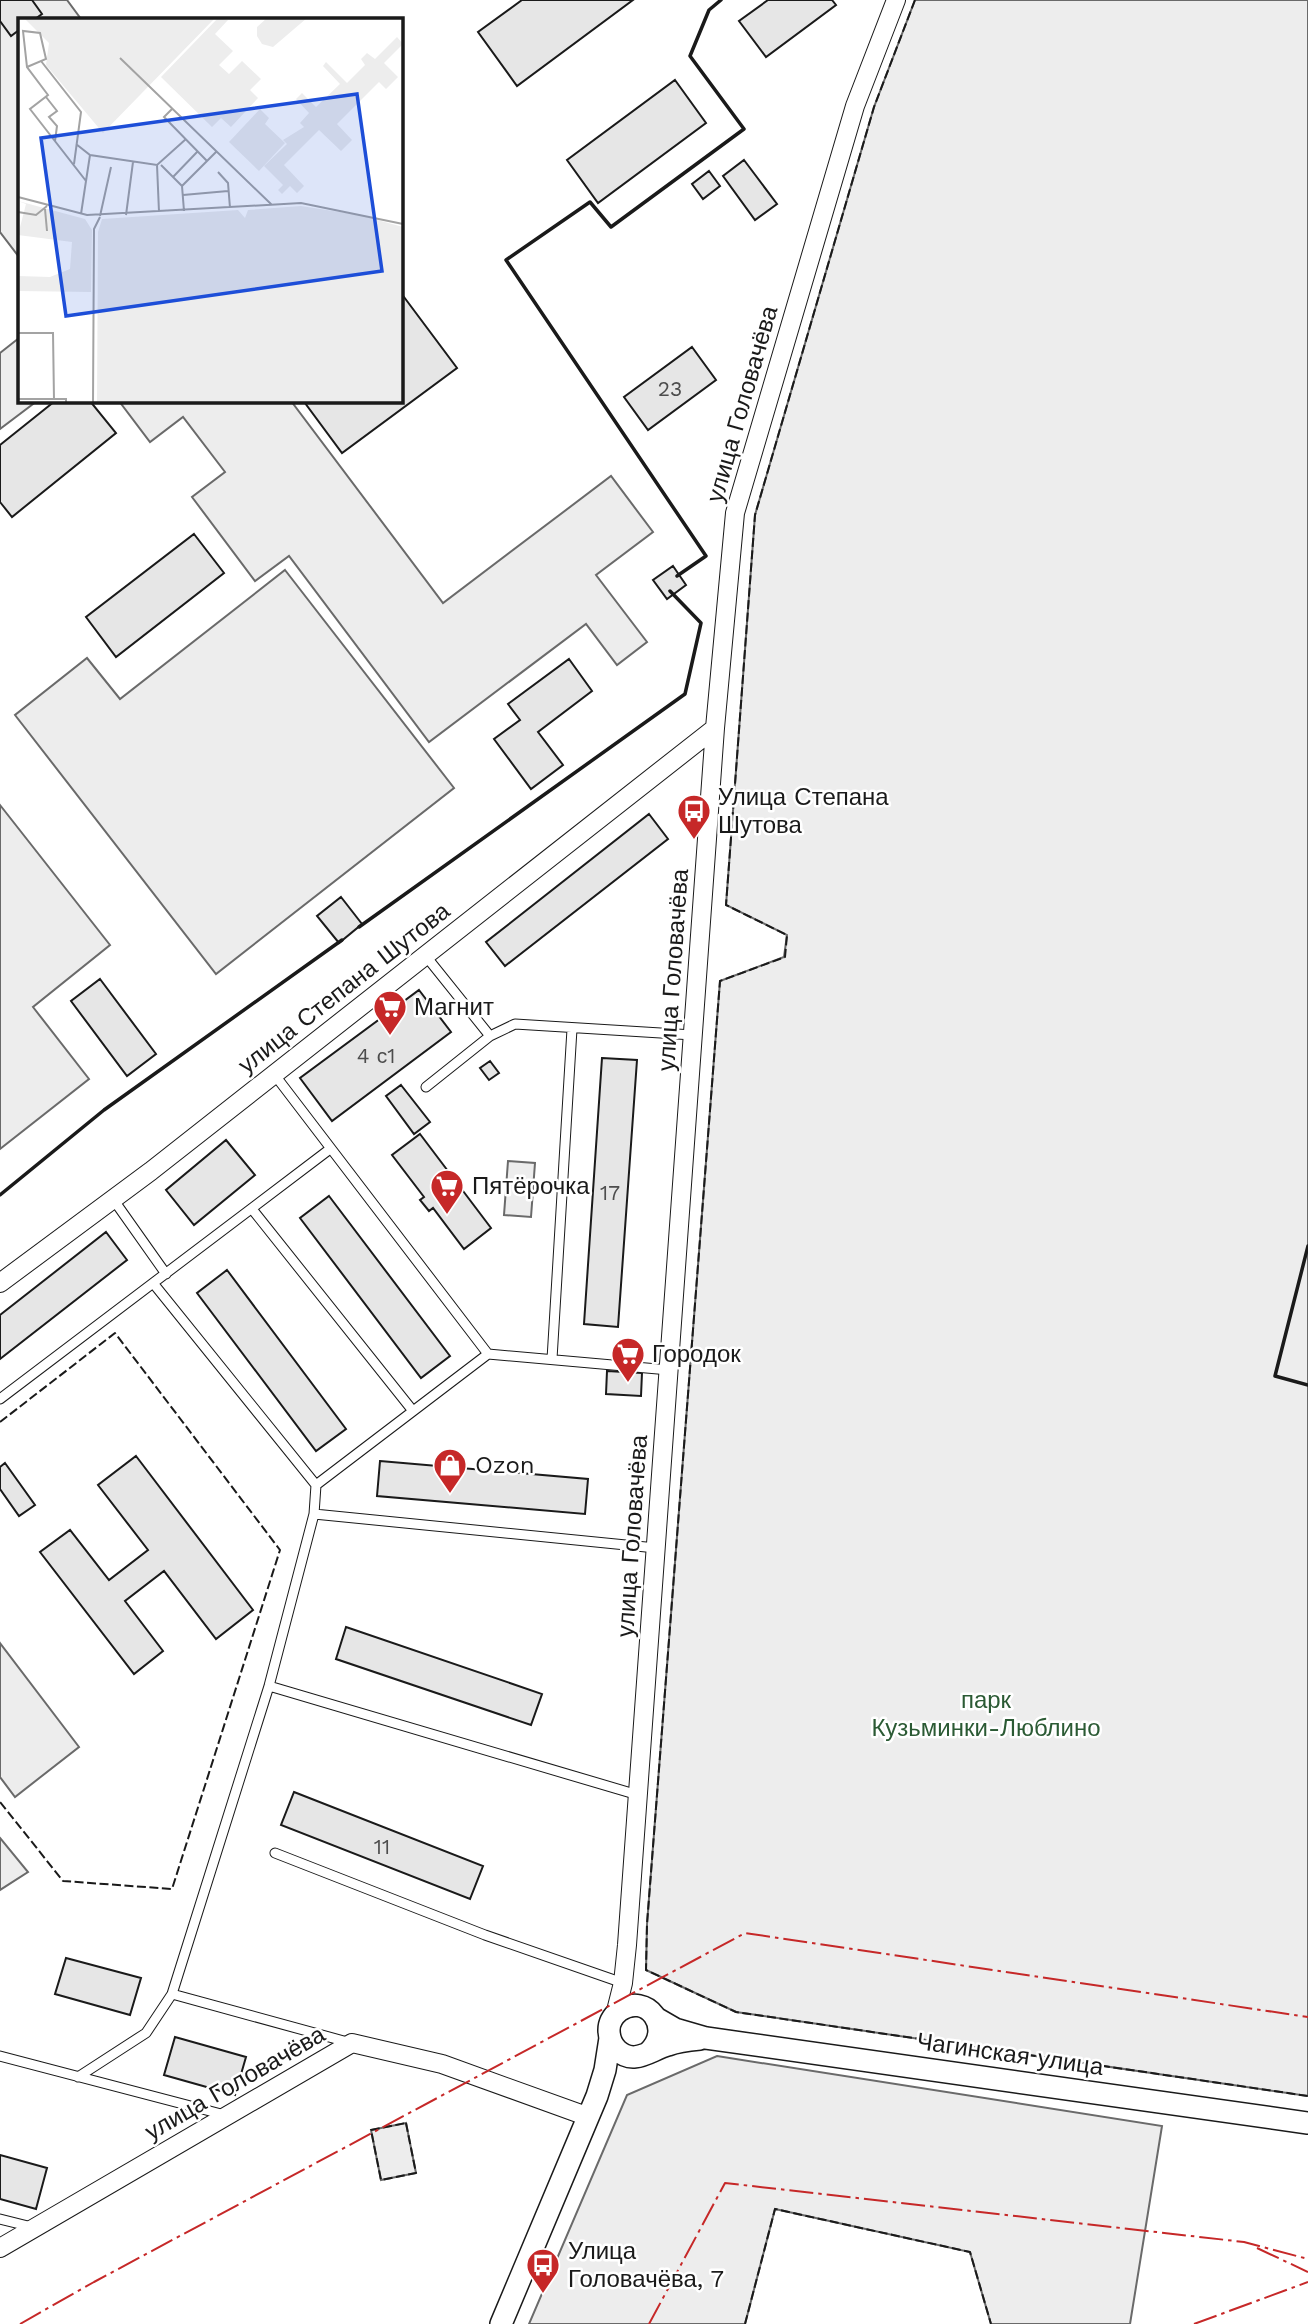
<svg xmlns="http://www.w3.org/2000/svg" width="1308" height="2324" viewBox="0 0 1308 2324" font-family="'Work Sans',sans-serif">
<style>
.green{fill:#ededed;stroke:#6a6a6a;stroke-width:2}
.building{fill:#e6e6e6;stroke:#1a1a1a;stroke-width:2}
.lines{fill:none;stroke-linecap:round;stroke-linejoin:round}
.service-casing{stroke:#1a1a1a;stroke-width:11}
.minor-casing{stroke:#1a1a1a;stroke-width:20}
.tertiary-casing{stroke:#1a1a1a;stroke-width:24}
.service{stroke:#fff;stroke-width:9}
.minor{stroke:#fff;stroke-width:18}
.tertiary{stroke:#fff;stroke-width:21}
.fence{stroke:#1a1a1a;stroke-width:2;stroke-dasharray:9 3.5;stroke-linecap:butt}
.wall{stroke:#1a1a1a;stroke-width:3.5}
.power{stroke:#c62828;stroke-width:2;stroke-dasharray:24 5 3.5 5;stroke-linecap:butt}
.labels{text-anchor:middle;dominant-baseline:central;stroke-width:5;stroke-linejoin:round;paint-order:stroke}
.number-label{font-size:21px;fill:#4d4d4d}
.street-label{font-size:24px;fill:#1a1a1a;stroke:#fff}
.poi-label{font-size:24px;fill:#1a1a1a;stroke:#fff;text-anchor:start}
.park-label{font-size:24px;fill:#2b5a34;stroke:#fff}
.inset-road{fill:none;stroke:#a3a3a3;stroke-width:2}
.view{fill:#1d4ed8;fill-opacity:0.15;stroke:#1d4ed8;stroke-width:3.5}
.inset-edge{fill:none;stroke:#1a1a1a;stroke-width:3.5}
</style>
<rect width="100%" height="100%" fill="#fff"/>
<path class="green" d="M0 0H67L81 19H19V257L0 232Z
M915 0H1308V2096L736 2012 646 1970 647 1924 720 981 784 957 787 935 726 905 755 515 874 107Z
M19 338V401H37L0 429V353Z
M119 401H291L443 603 611 476 653 532 596 575 647 642 617 665 586 624 429 742 289 556 255 581 192 497 225 472 183 417 150 442Z
M285 570 454 788 216 974 15 715 87 658 120 699Z
M0 805 110 945 33 1007 89 1079 0 1149Z
M508 1161 535 1163 531 1217 504 1215Z
M0 1643 79 1747 15 1797 0 1777Z
M0 1838 28 1872 0 1890Z
M717 2056 1162 2126 1130 2324H991L970 2252 775 2209 745 2324H529L627 2095Z
M406 2123 416 2173 381 2180 371 2130Z"/>
<path class="building" d="M0 0H32L42 14 35 19H19V30L11 36 0 21Z
M522 0H633L517 86 478 32Z
M768 0H832L836 5 766 57 739 21Z
M675 80 706 123 598 203 567 160Z
M744 160 777 204 755 220 723 176Z
M709 171 720 186 703 199 692 184Z
M401 293 457 368 342 453 305 403 308 401H401Z
M692 347 716 380 648 430 624 397Z
M55 401H90L116 433 12 517 0 502V445Z
M194 534 224 573 116 657 86 617Z
M673 566 686 585 667 599 653 580Z
M569 659 592 691 538 732 563 765 531 789 494 739 520 720 508 704Z
M649 814 668 839 505 966 486 942Z
M341 897 362 924 339 943 317 916Z
M100 979 156 1054 127 1076 71 1001Z
M419 990 451 1032 332 1121 300 1078Z
M602 1058 637 1060 618 1327 584 1324Z
M490 1061 499 1073 489 1080 480 1068Z
M401 1085 430 1122 414 1134 386 1096Z
M420 1134 491 1228 464 1249 433 1208 429 1211 420 1200 424 1197 392 1155Z
M226 1140 255 1175 194 1225 166 1190Z
M329 1196 450 1356 421 1378 300 1218Z
M106 1232 127 1260 0 1359V1315Z
M227 1270 346 1429 316 1451 197 1293Z
M607 1371 642 1373 641 1396 606 1394Z
M136 1456 253 1610 216 1639 164 1571 125 1601 163 1651 134 1674 40 1552 70 1530 109 1580 148 1550 98 1485Z
M380 1461 588 1479 585 1514 377 1496Z
M5 1463 35 1505 19 1516 0 1489V1467Z
M346 1627 542 1694 531 1725 336 1659Z
M294 1792 483 1866 470 1899 281 1825Z
M66 1958 141 1978 130 2015 55 1994Z
M175 2037 246 2057 235 2095 164 2075Z
M0 2155 47 2168 36 2209 0 2199Z"/>
<g class="lines">
<defs>
<path id="service" d="M425 955 490 1036
M274 1074 488 1354 669 1370
M426 1087 490 1036 515 1024 693 1035
M113 1199 166 1274
M252 1209 413 1411
M552 1359 572 1029
M0 1399 330 1149
M316 1485 488 1354
M314 1514 656 1548
M269 1686 638 1795
M275 1853 485 1935 623 1983
M172 1994 351 2043
M0 2056 225 2115
M78 2077 146 2033 172 1994 269 1686 314 1514 316 1485 153 1283
M0 2219 32 2227"/>
<path id="minor" d="M0 1283 151 1171 715 728
M615 2015 623 1983 627 1945 715 728 735 513 855 106 896 0
M0 2248 352 2043 442 2064 589 2117"/>
<path id="tertiary" d="M656 2018 675 2029 706 2038 1308 2123
M648 2053C675 2029 647 1991 619 2011 613 2016 609 2023 609 2030 609 2037 612 2045 617 2050 634 2066 650 2050 668 2045 678 2041 689 2040 700 2039
M501 2324 597 2096 605 2070 610 2038"/>
</defs>
<use href="#service" class="service-casing"/>
<use href="#minor" class="minor-casing"/>
<use href="#tertiary" class="tertiary-casing"/>
<use href="#service" class="service"/>
<use href="#minor" class="minor"/>
<use href="#tertiary" class="tertiary"/>
<path class="fence" d="M915 0 874 107 755 515 726 905 787 935 785 957 720 981 647 1924 646 1970 736 2012 1308 2096
M0 1422 115 1333 280 1550 172 1889 63 1881 0 1802
M406 2123 416 2173 381 2180 371 2130Z
M745 2324 775 2209 970 2252 991 2324"/>
<path class="wall" d="M677 576 706 556 506 260 590 202 611 227 744 129 690 56 709 10 721 0
M359 927 685 694 701 623 670 591
M0 1195 104 1110 342 940
M1308 1246 1275 1376 1308 1385"/>
<path class="power" d="M1257 2248 1308 2272
M20 2324 94 2282 745 1933 1308 2017
M649 2324 725 2183 1244 2242 1308 2259
M1194 2324 1308 2282"/>
</g>
<defs>
<symbol id="bus-pin" viewBox="-11 -11 22 30"><path d="M0 17L-7.5 6A9.5 9.5 0 1 1 7.5 6Z" fill="#c62828" stroke="#fff"/><path d="M-5-6H5V4H4V6H2V4H-2V6H-4V4H-5ZM-3.5-4V0h7V-4ZM-3.5 1.2v1.5H-2V1.2ZM2 1.2v1.5H3.5V1.2Z" fill="#fff"/></symbol>
<symbol id="supermarket-pin" viewBox="-11 -11 22 30"><path d="M0 17L-7.5 6A9.5 9.5 0 1 1 7.5 6Z" fill="#c62828" stroke="#fff"/><path d="M-6-5.5h2.5l.6 2H6L4.5 2H-2.5L-4.4-4H-6ZM-1.5 3.2a1.3 1.3 0 1 0 .1 0ZM3 3.2a1.3 1.3 0 1 0 .1 0Z" fill="#fff"/></symbol>
<symbol id="shop-pin" viewBox="-11 -11 22 30"><path d="M0 17L-7.5 6A9.5 9.5 0 1 1 7.5 6Z" fill="#c62828" stroke="#fff"/><path d="M-5-2.5h2.3a2.7 3.5 0 0 1 5.4 0H5L5.5 6h-11ZM-1.5-2.5h3a1.5 2.3 0 0 0-3 0Z" fill="#fff"/></symbol>
</defs>
<g fill-rule="evenodd">
<use href="#bus-pin" x="675" y="792" width="38" height="52"/>
<use href="#supermarket-pin" x="371" y="988" width="38" height="52"/>
<use href="#supermarket-pin" x="428" y="1167" width="38" height="52"/>
<use href="#supermarket-pin" x="609" y="1335" width="38" height="52"/>
<use href="#shop-pin" x="431" y="1446" width="38" height="52"/>
<use href="#bus-pin" x="524" y="2246" width="38" height="52"/>
</g>
<g class="labels">
<g class="number-label">
<text x="670" y="388">23</text>
<text x="376" y="1055">4 с1</text>
<text x="610" y="1192">17</text>
<text x="382" y="1846">11</text>
</g>
<g class="street-label">
<text transform="translate(742 404) rotate(-74)">улица Головачёва</text>
<text transform="translate(673 970) rotate(-86)">улица Головачёва</text>
<text transform="translate(344 988) rotate(-38)">улица Степана Шутова</text>
<text transform="translate(632 1536) rotate(-86)">улица Головачёва</text>
<text transform="translate(1010 2054) rotate(8)">Чагинская улица</text>
<text transform="translate(235 2083) rotate(-30)">улица Головачёва</text>
</g>
<g class="poi-label">
<text x="718" y="797">Улица Степана<tspan x="718" dy="28">Шутова</tspan></text>
<text x="414" y="1007">Магнит</text>
<text x="472" y="1186">Пятёрочка</text>
<text x="652" y="1354">Городок</text>
<text x="475" y="1465">Ozon</text>
<text x="568" y="2251">Улица<tspan x="568" dy="28">Головачёва, 7</tspan></text>
</g>
<g class="park-label">
<text x="986" y="1700">парк<tspan x="986" dy="28">Кузьминки-Люблино</tspan></text>
</g>
</g>
<g transform="translate(18 18)">
<rect width="385" height="385" fill="#fff"/>
<path d="M6 0H197L85 115 28 47 31 25ZM200 0 210 2 197 16 215 33 201 47 211 56 224 43 243 61 232 72 240 80 213 109 203 100 194 109 143 59ZM249 0H289L255 29 244 26 239 18V9ZM379 19 385 26 366 45 380 59 368 71 361 64 319 106 334 122 323 133 301 112 266 147 286 168 279 175 272 168 264 176 260 172 265 167 246 148 269 126 265 122 286 109 282 105 291 95 278 81 284 75 298 89 322 66 305 48 308 44 329 65 347 47 343 41 349 35 357 41ZM242 91 251 100 247 106 267 125 241 153 211 124ZM0 183 67 201 74 212 73 274 0 273V258L32 259 52 251 54 224 0 217 8 186ZM283 188 341 197 385 209V385H79L80 214 84 201 220 192 227 200 230 192Z" fill="#ededed"/>
<path class="inset-road" d="M102 40 254 187M23 43 63 94 56 146M9 49 28 41 22 15 5 13 9 49 30 77 12 91 68 163 63 196M28 79 39 93 31 99 39 108 37 123M155 90 146 99 189 143M58 126 72 137 139 147 168 121M139 147 141 194M143 147 164 168M200 154 210 165 212 190M155 159 180 133M68 163 72 137M165 177 210 173M0 179 69 197 283 185 385 206M27 191 29 213M166 193 164 168 198 134M0 194 18 197 29 188M108 197 115 144M82 198 93 149M0 315H35L36 381H48V385M0 381H36M75 385 76 211 82 199"/>
<path class="view" d="M339 76 364 253 48 298 23 120Z"/>
<rect width="385" height="385" class="inset-edge"/>
</g>
</svg>
